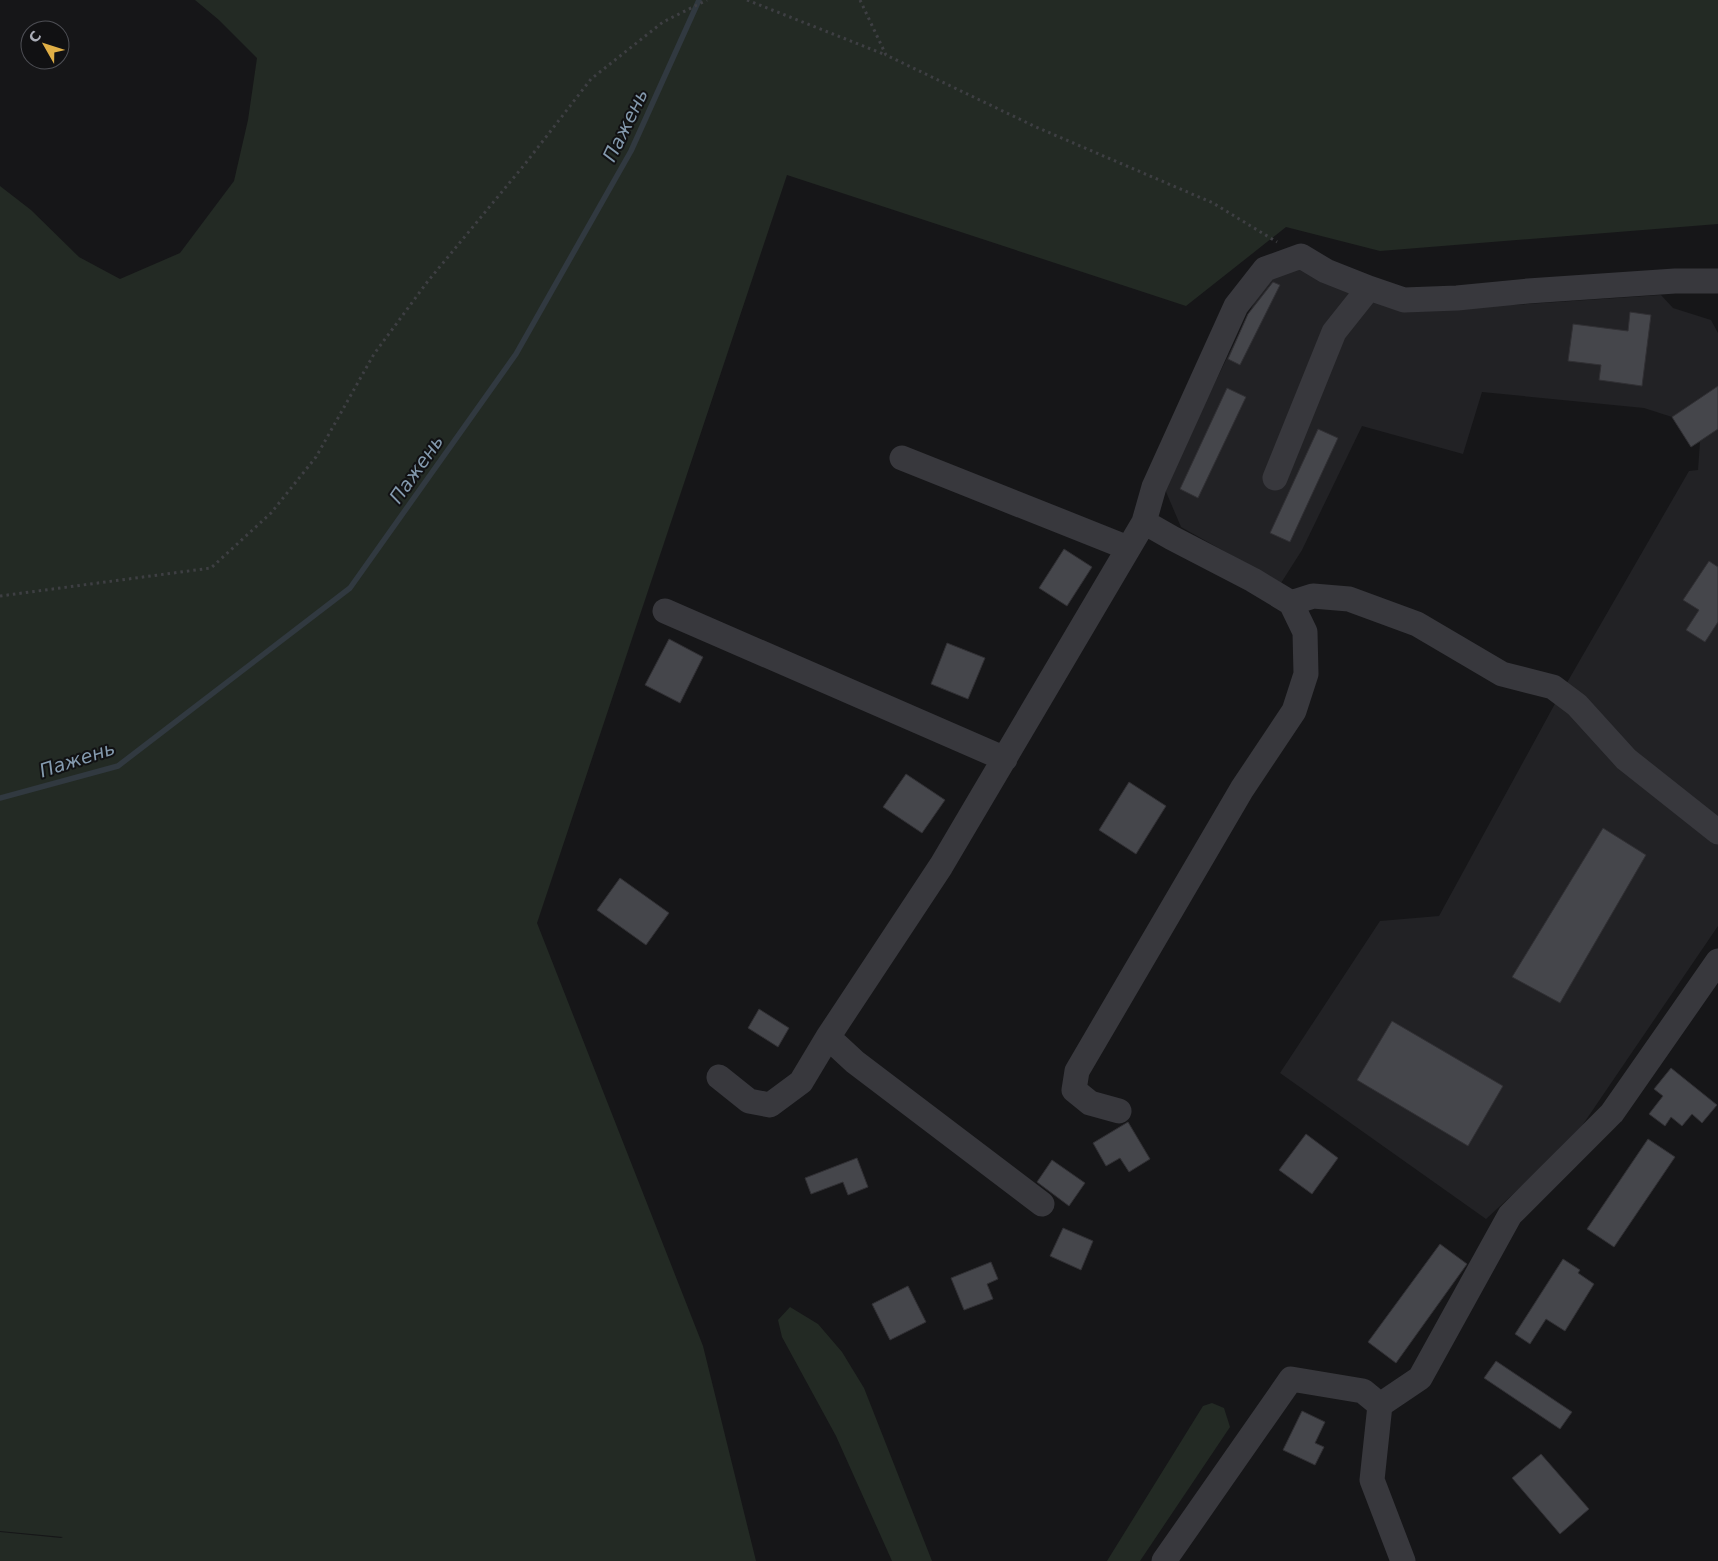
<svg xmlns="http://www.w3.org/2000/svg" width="1718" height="1561" viewBox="0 0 1718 1561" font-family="'DejaVu Sans',sans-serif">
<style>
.built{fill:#222225}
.green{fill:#232a24}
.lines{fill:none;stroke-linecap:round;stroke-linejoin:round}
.stream{stroke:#313940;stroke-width:5.5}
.building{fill:#45464b;stroke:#313034}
.path{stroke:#3e3f43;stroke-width:3;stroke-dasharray:2.5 4;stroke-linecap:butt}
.minor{stroke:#38383d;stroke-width:25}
.labels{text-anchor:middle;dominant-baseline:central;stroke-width:4;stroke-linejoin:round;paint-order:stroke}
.water-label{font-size:19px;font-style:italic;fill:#849aae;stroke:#111113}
</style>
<rect width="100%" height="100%" fill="#161618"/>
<path class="built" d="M1295 267 1373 302 1514 305 1661 295 1673 308 1711 320 1718 333V926L1573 1139 1486 1219 1280 1073 1380 921 1439 916 1557 700 1689 471 1698 470 1700 442 1691 447 1672 417 1644 408 1482 392 1463 454 1362 426 1302 550 1281 583 1181 527 1164 487 1266 278Z"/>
<path class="green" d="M195 0H1718V224L1380 251 1286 227 1186 306 787 175 537 923 703 1346 756 1561H0V1532L61 1538 63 1537 0 1531V186L31 210 79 257 120 279 180 253 234 181 248 120 257 58 219 20Z
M790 1307 818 1324 842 1352 864 1388 932 1561H892L836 1436 782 1337 778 1320Z
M1212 1403 1224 1408 1230 1427 1140 1561H1107L1203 1406Z"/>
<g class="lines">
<path class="stream" d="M0 798 118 766 350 588 516 354 631 151 699 0"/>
</g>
<path class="building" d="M1273 282 1280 285 1240 365 1228 359 1248 314Z
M1630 312 1651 315 1642 386 1599 380 1601 365 1568 361 1573 324 1628 331Z
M1718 386V429L1691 447 1672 417Z
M1227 388 1246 397 1198 498 1180 489Z
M1318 429 1338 438 1290 542 1270 533Z
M1064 549 1092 567 1067 606 1039 588Z
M1709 561 1718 567V622L1705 642 1686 630 1699 610 1683 600Z
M669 639 703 657 680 703 645 685Z
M947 643 985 658 968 699 931 684Z
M906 774 945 800 922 833 883 807Z
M1129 782 1166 806 1136 854 1099 830Z
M1603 828 1646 855 1560 1003 1512 977Z
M620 878 669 913 646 945 597 910Z
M759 1009 789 1028 778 1047 748 1028Z
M1392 1021 1503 1086 1468 1146 1357 1080Z
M1671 1068 1717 1105 1702 1123 1692 1114 1682 1126 1671 1117 1665 1126 1649 1114 1663 1096 1654 1089Z
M1128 1122 1150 1159 1129 1172 1120 1158 1106 1166 1093 1143Z
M1306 1134 1338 1158 1312 1194 1279 1170Z
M1648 1139 1675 1157 1614 1247 1587 1229Z
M857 1158 868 1187 848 1195 843 1182 811 1194 805 1178Z
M1052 1160 1085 1183 1069 1206 1037 1182Z
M1063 1228 1093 1241 1081 1270 1050 1256Z
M1440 1244 1467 1264 1396 1363 1368 1342Z
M1563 1259 1580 1270 1578 1273 1594 1284 1565 1331 1546 1319 1530 1344 1515 1334Z
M991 1262 998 1279 987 1284 993 1299 964 1310 951 1278Z
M908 1286 926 1322 890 1340 872 1304Z
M1496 1361 1572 1412 1560 1429 1484 1378Z
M1302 1411 1325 1422 1315 1443 1324 1447 1315 1465 1283 1450Z
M1541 1454 1589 1509 1560 1534 1512 1478Z"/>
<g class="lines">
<path class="path" d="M747 0 886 55
M860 0 886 55 1036 127 1213 203 1277 242
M0 596 211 568 271 513 316 457 374 354 428 281 525 164 591 79 663 22 707 0"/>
<path class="minor" d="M902 458 1128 548
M1275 478 1334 332 1369 288 1404 300 1457 298 1528 291 1675 281H1718
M1291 603 1313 596 1349 599 1417 624 1502 674 1553 687 1577 705 1626 759 1718 832
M665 611 1005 759
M828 1037 855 1062 1042 1204
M719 1077 749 1101 770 1105 801 1082 828 1037 941 866 1144 522 1154 487 1236 306 1265 269 1301 256 1326 271 1369 288
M1119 1111 1090 1103 1074 1090 1077 1071 1242 789 1294 711 1306 674 1305 632 1291 603 1253 580 1172 538 1144 522
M1164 1561 1291 1379 1363 1391 1380 1405
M1403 1561 1372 1480 1380 1405 1420 1378 1510 1215 1612 1113 1718 961"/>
</g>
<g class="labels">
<g class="water-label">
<text transform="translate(625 125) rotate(-64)">Пажень</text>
<text transform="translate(416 469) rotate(-55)">Пажень</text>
<text transform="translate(77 759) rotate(-18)">Пажень</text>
</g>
</g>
<g transform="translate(45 45) rotate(309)"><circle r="24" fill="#111113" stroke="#4e4f55"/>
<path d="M0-4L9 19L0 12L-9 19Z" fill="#e0af46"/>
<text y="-8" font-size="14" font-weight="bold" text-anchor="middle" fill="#aaadb7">С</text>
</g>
</svg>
